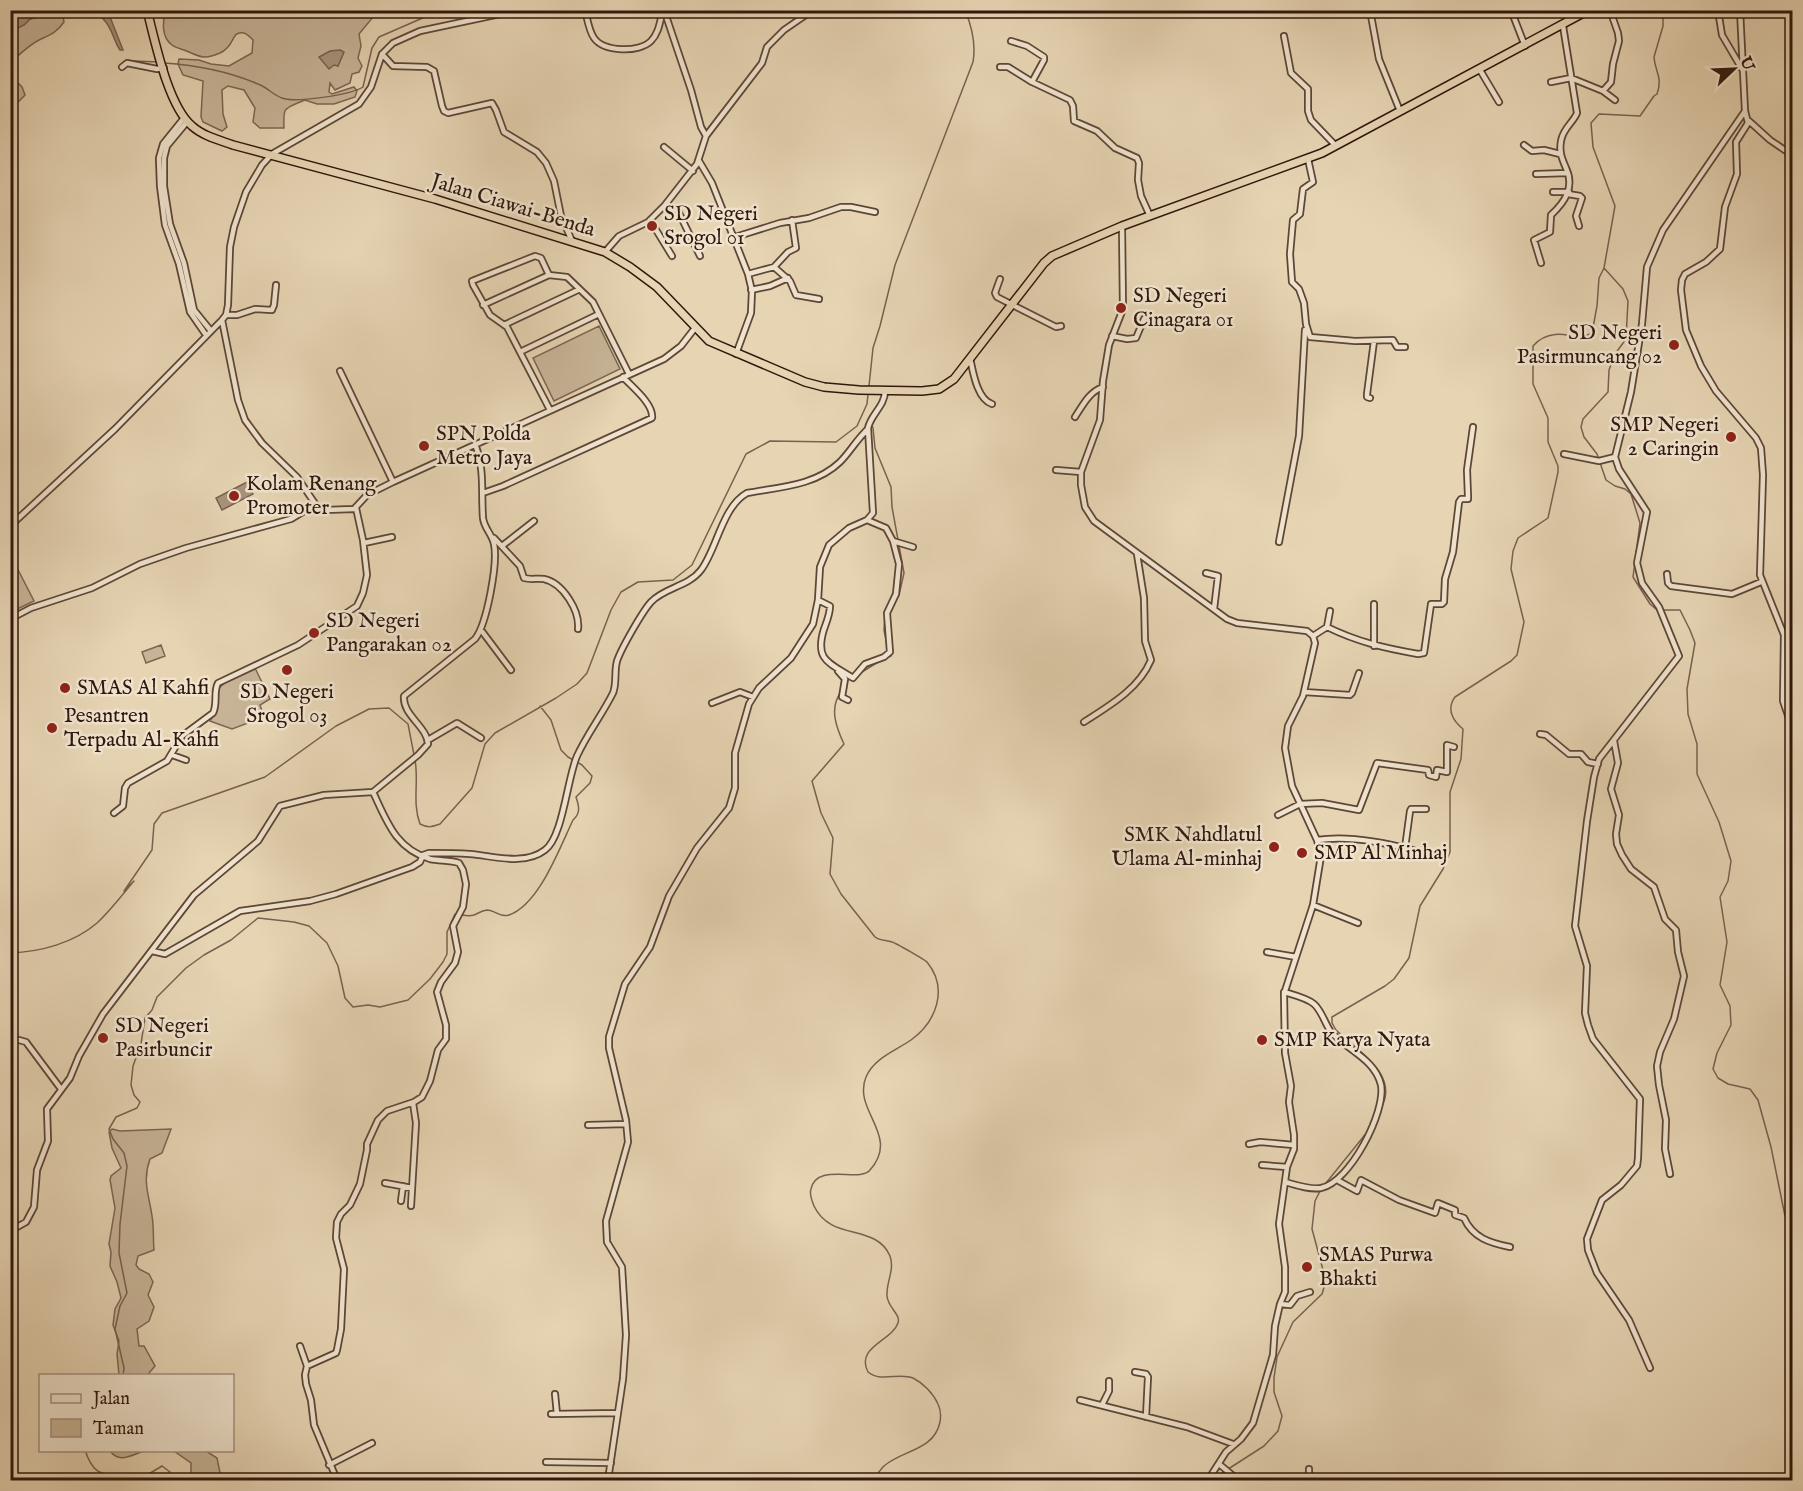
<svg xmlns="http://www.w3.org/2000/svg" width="1803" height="1491" viewBox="0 0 1803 1491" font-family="'IM FELL English',serif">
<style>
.green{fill:#c7b497;stroke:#7c6552;stroke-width:1.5}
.water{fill:#a8937b;stroke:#78614f;stroke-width:1.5}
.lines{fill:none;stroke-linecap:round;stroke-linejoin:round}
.stream{stroke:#78614f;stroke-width:1.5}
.minor-casing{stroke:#5e4636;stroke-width:8}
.highway-casing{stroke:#30160d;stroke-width:10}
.minor{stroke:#efe3ce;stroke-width:4.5}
.highway{stroke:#e6d4b3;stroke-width:7}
.poi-dot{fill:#8f2418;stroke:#efe3ce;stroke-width:2}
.labels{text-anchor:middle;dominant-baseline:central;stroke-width:5;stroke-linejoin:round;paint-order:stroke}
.street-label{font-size:21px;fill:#30160d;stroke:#efe3ce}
.poi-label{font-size:21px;fill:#30160d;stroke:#efe3ce;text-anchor:start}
</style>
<rect width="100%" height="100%" fill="#e6d4b3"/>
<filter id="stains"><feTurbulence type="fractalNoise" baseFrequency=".00333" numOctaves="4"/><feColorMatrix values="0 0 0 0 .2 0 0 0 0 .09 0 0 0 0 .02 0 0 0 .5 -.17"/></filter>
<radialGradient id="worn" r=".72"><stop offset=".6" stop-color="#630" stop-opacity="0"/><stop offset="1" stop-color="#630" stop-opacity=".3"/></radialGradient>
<path class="green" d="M211 10 258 11 261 16 263 15 262 10 386 11 373 17 359 34 361 46 358 58 362 66 359 72 352 74 350 83 335 90 330 83 329 92 332 94 354 87 357 91 355 97 334 104H317L305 100C284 109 283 106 284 128H260L253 122 255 108 244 90 228 86 222 90 223 114 227 127 222 131 203 122 201 117 203 81 183 75 178 64 179 59 199 60 211 64 229 66 252 53 253 40C249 36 244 30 237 34 232 36 233 47 220 53 206 59 202 58 189 52 184 49 177 49 172 45 161 37 163 22 165 11H207L208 18 213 15Z
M51 11H62L64 22C57 32 52 34 41 39 30 44 20 54 11 62V31L24 25 30 19 47 15Z
M11 76 22 87 25 95 17 103 11 105Z
M599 326 620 369 554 401 533 358Z
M13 560 34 601 11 612 10 561Z
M161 645 165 656 146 663 142 652Z
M255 668 270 699 260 705 264 717 232 729 210 721 217 708 215 692C227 679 238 673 255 668Z
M112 1129 120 1131 171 1129 162 1153 150 1159C142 1181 149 1195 152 1216 154 1227 153 1239 154 1250L138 1256 136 1265 139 1269 149 1274 153 1282 148 1295 154 1307 149 1321 137 1329 139 1346H144L155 1366 149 1373V1375H119L117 1354 119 1341 113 1325 115 1309 121 1298 117 1282 110 1266 111 1252 109 1244 115 1208 110 1180 111 1176 121 1168 112 1148 109 1132Z
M110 1451H144C131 1455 120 1464 110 1451Z
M174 1451H206L217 1458 220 1473 226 1475 227 1480H191V1463Z"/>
<path class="water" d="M11 10H51V11L47 15 30 19 24 25 11 31Z
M96 11 108 12 123 50H120C114 41 114 35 109 27 106 21 100 16 96 11Z
M340 50 344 52 338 66 334 65 329 69 319 57 330 51Z
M247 482 253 494 222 510 216 498Z"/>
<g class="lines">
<path class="stream" d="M133 61 159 62
M164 63C195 65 230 72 258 84 267 87 273 95 282 98 294 103 351 95 363 87L372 48 379 37 441 10
M1604 268 1623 289 1628 301 1626 339 1615 354 1609 370 1608 392 1583 419 1581 427 1584 437 1597 454 1606 480 1615 486 1625 489 1631 494 1640 523 1633 577 1650 604 1657 610
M869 386 873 348 880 326 895 265 973 62C976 45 972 27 965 10
M871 424 873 428 875 448 891 487 892 507 904 573 899 595 896 599
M1662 610H1680L1690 630 1695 643 1687 689 1688 714 1697 744V774L1719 822 1731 861 1728 881 1720 897 1727 942 1720 985 1730 1006 1731 1025 1717 1053 1713 1069 1718 1078 1728 1084 1750 1089 1758 1100 1771 1147 1785 1216 1792 1232
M885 615 884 630 887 645
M885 658 891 656 890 653
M862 672 878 662
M841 692C829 708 836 727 844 744L812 781 821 813 833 838 830 874 841 894 875 937C880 941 886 940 892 942 896 943 925 960 927 962 949 989 936 1022 911 1040 895 1051 874 1058 866 1077 852 1111 901 1135 870 1170 860 1183 817 1162 811 1189 809 1194 812 1201 814 1206 831 1242 876 1223 890 1256 895 1270 886 1282 887 1296 888 1308 901 1314 898 1323 892 1341 855 1347 868 1372 882 1383 898 1372 913 1378 923 1383 933 1393 938 1404 941 1410 941 1416 940 1422 934 1451 902 1450 884 1466 880 1470 876 1476 873 1480
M415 760C419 781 412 803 420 824 428 828 432 827 440 824L472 788 485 744 495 733 556 698 577 684 587 673 611 610 621 592 638 582 673 580 692 565 746 454 770 441 836 442 857 426 867 404 868 394
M10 953C40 952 74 943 97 923 110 911 122 895 134 881L124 891 152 850 154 824 162 813 265 777 336 726 369 709 389 708 408 724 414 755
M1382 1106C1399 1073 1354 1048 1336 1030L1332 1023V1017L1385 986 1394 979 1409 958 1420 906 1443 869 1450 852V792L1461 759 1463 729C1453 721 1446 709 1455 697L1511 661 1517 655 1524 622 1511 569 1513 551 1518 538 1548 518 1558 472V466L1548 442V418L1533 384V346C1546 331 1563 333 1581 338L1592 333 1597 306 1599 278 1604 268 1615 206 1593 147 1591 123 1599 114 1640 116 1654 96 1657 94C1663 77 1655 72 1654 57L1663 26V10
M1326 1183 1368 1131
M123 1376 124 1368 115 1329 120 1306 127 1293 119 1253 120 1224 127 1166 124 1153 113 1139 109 1129 116 1117 137 1108 140 1102 134 1095 131 1085 133 1066 141 1044 145 1018 152 1010 157 997 186 968 204 955 231 940 258 918 294 922 309 926 327 943 338 966 345 998 353 1007 368 1005 380 1007 408 1000 430 979 443 962 447 954V932L455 914C461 915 468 917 474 915 479 913 481 911 487 910 495 910 500 918 509 915 539 905 560 847 573 820 581 813 579 806 576 797L590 783 592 776 582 765 568 757 561 750 551 720 540 706
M85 1450C95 1481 107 1472 132 1480
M134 1480 142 1478 162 1466 170 1472 167 1480
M1217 1480 1222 1473 1264 1446 1278 1431 1282 1416 1274 1392V1378L1277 1357 1293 1322 1322 1294 1326 1281 1312 1229 1315 1201 1321 1189"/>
<defs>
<path id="minor" d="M519 10 420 31 393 43 382 54 371 87 359 104 272 154 262 165 246 192 234 227 230 247 228 305 226 315 222 320 238 400 245 420 262 443 297 477 318 508 325 510 354 509 367 495 393 482 664 359 681 346 695 328
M585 10C587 18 589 31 594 38 604 52 639 53 651 41 659 33 660 21 663 10
M664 10 691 90 701 127 706 136
M1370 10 1379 59 1400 111
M1511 10 1525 46
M1718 10 1722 35 1742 69
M1740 10 1745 111 1748 123 1736 142 1737 174 1725 207 1720 249 1706 262 1685 274 1682 280 1681 290 1686 330 1701 366 1716 391 1756 438 1761 448 1763 475 1760 575 1784 635 1783 701 1792 727
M1284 36 1291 73 1308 89V111L1311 120 1336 146
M1011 41 1027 46 1044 57V60L1032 82
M382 54 393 66 427 67 434 71 442 106 444 111 448 113 492 103 496 110 504 132 537 152 546 163 554 181 561 216 572 241
M122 67 127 63 157 69 164 68
M1000 67H1008L1032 82 1070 100 1073 106 1074 121 1097 131 1115 148 1137 158 1139 163 1138 180 1141 196 1150 216
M1480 70 1499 102
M1551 82 1571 78 1603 91 1615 100
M1603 91 1611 82 1613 64 1619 41 1618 33 1610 10
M184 118 163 144 159 158 160 186 165 225 179 264 190 312 206 335
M1749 121 1770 140 1792 155
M187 122 167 146 164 158V186L170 224 184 263 194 310 211 331
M1524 145 1532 151 1544 150 1560 154
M664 147 693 171
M1308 159 1313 182 1303 189 1300 214 1293 220 1290 254 1292 282 1299 289 1304 303 1306 324 1310 337 1355 341 1393 340 1397 347H1405
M699 161 712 183 748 274 752 291 751 313 736 354
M1536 174 1568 173
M1553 192H1569
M1568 194 1580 196 1582 198 1576 216 1579 226
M665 205 678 211 700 256
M650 220 672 256
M1122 226 1123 309 1109 345 1103 381 1100 420 1081 472V485L1085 507 1094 521 1227 619 1237 623 1307 631 1313 636 1315 643 1303 696 1288 726 1285 748 1292 786 1317 840 1321 856 1313 905 1284 994 1285 1053 1291 1086 1289 1102 1294 1135V1149L1287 1167 1279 1224 1285 1267V1292L1280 1304 1275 1326 1273 1355 1253 1423 1241 1439 1226 1452 1208 1480
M732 238 780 223 809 218 841 207H851L875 212
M605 252 619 236 648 222 665 205 697 164 706 136 762 63 767 47 784 30 813 10
M1541 263 1534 240 1550 232 1551 215C1565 202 1575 187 1566 168 1562 159 1559 152 1561 141 1563 128 1573 123 1577 113L1563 26
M774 267 790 281 796 295 819 299
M748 274 774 267 788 252 796 248 792 220
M1000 279 995 293 997 297 1056 327 1061 326
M751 290 770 286 788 278
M483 305 549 275
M226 315H237L255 309 272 310 274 305 276 285
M504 325 578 290
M1112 336 1127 339 1136 338 1144 319
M520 352 599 314
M970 358C973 372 977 399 992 404
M340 371 393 482
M1370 398 1367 397V394L1374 341
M550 410 507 327 490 315 473 285 472 281 535 256 541 258 549 275 567 277 593 302 629 374
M1075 417C1083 405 1089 392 1103 387
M1564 454 1599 461 1615 457
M1056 470 1081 472
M483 493 503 486 652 418C654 404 632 387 623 377
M867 520 886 528 893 541 913 547
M10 526 115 429 222 320
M494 538 520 566 524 578C531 580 537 578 544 579 563 583 580 611 578 629
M1279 542 1299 436 1305 330
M364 543 392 537
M502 546 534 521
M1206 573 1218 576 1214 609
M1667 574 1668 583 1671 586 1732 594 1761 582
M818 600 830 606C830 614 827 621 824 629 814 661 830 663 853 678L865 664 884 657 890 652 887 613 896 594 899 564 893 541
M1374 604V646
M10 619 31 608 92 588 140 564 186 548 291 519 314 505
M1327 627 1330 611
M481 630 511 670
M1313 636 1327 627C1358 642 1384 648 1418 654L1424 653 1431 604H1442L1444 602 1445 579 1453 552 1459 502 1461 499H1468V496L1467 470 1473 427
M838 671 845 679 842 697 848 700
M1304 692 1350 695 1352 693 1359 673
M712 703 740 692 753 697
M1084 722C1109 706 1139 689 1151 660L1145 641 1144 598 1137 554
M1540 734 1546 735 1569 754H1581L1588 762 1598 764
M428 740 457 723 481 738
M1614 741 1618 763 1611 789 1619 815 1616 834 1617 844 1622 855 1631 869 1654 887 1665 919 1676 930 1678 952 1684 976 1674 1019 1660 1052 1657 1066 1659 1085 1666 1120 1665 1149 1670 1174
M172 755 186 760
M114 813 123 806 125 788 128 783 167 761 182 736 213 713C218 703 213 692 218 683L298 645 357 606 363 593 367 575 363 540 356 508
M1278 815 1300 804 1322 803 1359 810 1377 763 1428 770 1429 775 1436 777 1437 770 1447 772V745L1454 747
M1317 840C1348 835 1383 842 1413 850
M1405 848 1410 811 1411 809H1426
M1313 905 1358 923
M152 951 165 954 240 911 310 901 336 894 412 867 420 862 423 855 429 853C442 853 456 853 470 854 494 856 524 866 545 850 563 837 567 779 577 756 587 734 602 715 613 693 617 683 614 672 617 661 621 649 642 612 651 602 665 587 688 587 701 570 717 549 722 507 747 493 779 487 815 486 840 462 850 452 857 439 868 429
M1267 952 1296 957
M1284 992C1294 995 1307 998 1314 1004 1322 1011 1325 1024 1331 1032 1347 1050 1375 1059 1381 1085 1386 1112 1350 1182 1321 1188 1310 1190 1296 1185 1285 1182
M10 1042 19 1040 26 1042 61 1089
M588 1125 626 1124
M1249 1144 1260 1142 1294 1145
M1262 1165 1287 1167
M1337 1180 1357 1191 1361 1180 1399 1200 1435 1213 1438 1203 1455 1210V1215L1464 1218C1473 1238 1490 1243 1510 1247
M385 1183 412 1188
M401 1201 403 1186
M411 1206 416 1123 413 1103
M10 1231 26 1222 34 1207 37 1170 48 1141 47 1109 70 1078 79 1056 103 1014 194 895 258 841 280 806 324 795 373 792
M1280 1304 1290 1305 1297 1296 1310 1292
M300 1346 307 1366
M1650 1368 1629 1320 1597 1273 1588 1250 1587 1239 1602 1200 1621 1185 1637 1166 1638 1158 1640 1099 1593 1039 1588 1025 1585 1013 1587 966 1575 926 1587 821 1594 777 1599 759 1679 656 1659 607 1642 583 1637 563 1647 512 1619 469 1615 457 1631 392 1642 324 1647 267 1663 230 1745 111
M1135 1372 1146 1374 1148 1377 1146 1417
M555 1394 557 1414
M1080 1400 1187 1427 1233 1444
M1102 1405 1109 1391V1381
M551 1414 618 1413
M546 1462 611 1463
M1219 1464 1237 1479 1244 1480
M329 1465 372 1443
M337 1480 314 1425 311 1400 306 1384 305 1375 307 1366 336 1353 337 1350 341 1329 344 1269 336 1238 337 1222 341 1214 350 1205 360 1184 367 1150V1144L378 1120 387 1111 414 1102 422 1097 430 1081 438 1050 446 1039V1025L437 992 441 982 455 963 458 952 453 926 463 907 466 884 463 870 459 863C450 860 440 861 430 859 396 849 387 822 373 792L418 755 428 744C427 726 402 715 404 696L475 639C487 624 498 563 494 544 492 534 484 528 483 518 481 492 485 469 475 444
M608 1480 623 1379 626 1335 622 1267 607 1242 606 1221 628 1142 626 1120 609 1048V1037L625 984 650 947 669 896 697 848 729 808 735 788V753L749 704 759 688 791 658 813 624 818 600 820 567 829 545 849 528 867 520 873 513 868 428C871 414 885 406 885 391
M1246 1480 1250 1479 1253 1480
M1309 1480V1469"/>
<path id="highway" d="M147 10C155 41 168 106 192 126 203 136 219 140 233 145L435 199 605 252 630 267 657 287 709 341 805 382 824 387 859 390 922 391 939 389 954 379 1044 263 1052 256 1122 226 1322 153 1589 10"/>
</defs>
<use href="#minor" class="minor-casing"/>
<use href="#highway" class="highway-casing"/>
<use href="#minor" class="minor"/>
<use href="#highway" class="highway"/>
</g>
<g class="poi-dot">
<circle cx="652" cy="226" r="6"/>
<circle cx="1121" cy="308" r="6"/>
<circle cx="1674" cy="345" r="6"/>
<circle cx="1731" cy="437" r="6"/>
<circle cx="424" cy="446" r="6"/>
<circle cx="234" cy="496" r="6"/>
<circle cx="314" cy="633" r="6"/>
<circle cx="287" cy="670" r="6"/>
<circle cx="65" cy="688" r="6"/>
<circle cx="52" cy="728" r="6"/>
<circle cx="1274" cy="847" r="6"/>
<circle cx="1302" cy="853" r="6"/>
<circle cx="103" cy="1038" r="6"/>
<circle cx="1262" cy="1040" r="6"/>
<circle cx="1307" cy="1267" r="6"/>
</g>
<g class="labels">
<g class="street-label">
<text transform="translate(513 206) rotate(17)">Jalan Ciawai-Benda</text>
</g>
<g class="poi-label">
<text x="664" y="214">SD Negeri<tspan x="664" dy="24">Srogol 01</tspan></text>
<text x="1133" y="296">SD Negeri<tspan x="1133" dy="24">Cinagara 01</tspan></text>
<text x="1662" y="333" text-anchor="end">SD Negeri<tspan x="1662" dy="24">Pasirmuncang 02</tspan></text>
<text x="1719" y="425" text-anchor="end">SMP Negeri<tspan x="1719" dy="24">2 Caringin</tspan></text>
<text x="436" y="434">SPN Polda<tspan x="436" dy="24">Metro Jaya</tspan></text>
<text x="246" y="484">Kolam Renang<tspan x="246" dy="24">Promoter</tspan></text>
<text x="326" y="621">SD Negeri<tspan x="326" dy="24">Pangarakan 02</tspan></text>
<text x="77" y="688">SMAS Al Kahfi</text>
<text x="287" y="692" text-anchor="middle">SD Negeri<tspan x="287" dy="24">Srogol 03</tspan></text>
<text x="64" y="716">Pesantren<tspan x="64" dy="24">Terpadu Al-Kahfi</tspan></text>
<text x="1262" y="835" text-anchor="end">SMK Nahdlatul<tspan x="1262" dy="24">Ulama Al-minhaj</tspan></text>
<text x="1314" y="853">SMP Al Minhaj</text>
<text x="115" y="1026">SD Negeri<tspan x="115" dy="24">Pasirbuncir</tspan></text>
<text x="1274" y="1040">SMP Karya Nyata</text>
<text x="1319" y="1255">SMAS Purwa<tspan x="1319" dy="24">Bhakti</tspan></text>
</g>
</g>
<rect width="1803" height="1491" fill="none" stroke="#e6d4b3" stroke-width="36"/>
<rect x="12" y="12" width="1779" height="1467" fill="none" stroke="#30160d" stroke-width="3"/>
<rect x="18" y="18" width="1767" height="1455" fill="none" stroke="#30160d" stroke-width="1.5"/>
<rect x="39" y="1374" width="195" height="78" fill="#efe3ce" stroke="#a39181" stroke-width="1.5"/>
<rect x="51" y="1394" width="30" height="9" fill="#efe3ce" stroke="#a39181" stroke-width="1.5"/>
<text x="93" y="1404" font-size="18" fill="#30160d">Jalan</text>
<rect x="51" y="1419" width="30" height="18" fill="#c7b497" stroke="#a39181" stroke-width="1.5"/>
<text x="93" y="1434" font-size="18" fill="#30160d">Taman</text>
<g transform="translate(1734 69) rotate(67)" stroke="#efe3ce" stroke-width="4.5" paint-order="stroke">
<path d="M0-4.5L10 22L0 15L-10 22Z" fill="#30160d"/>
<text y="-9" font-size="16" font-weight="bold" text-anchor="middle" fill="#30160d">U</text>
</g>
<rect width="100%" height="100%" filter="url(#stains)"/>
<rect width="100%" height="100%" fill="url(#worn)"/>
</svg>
